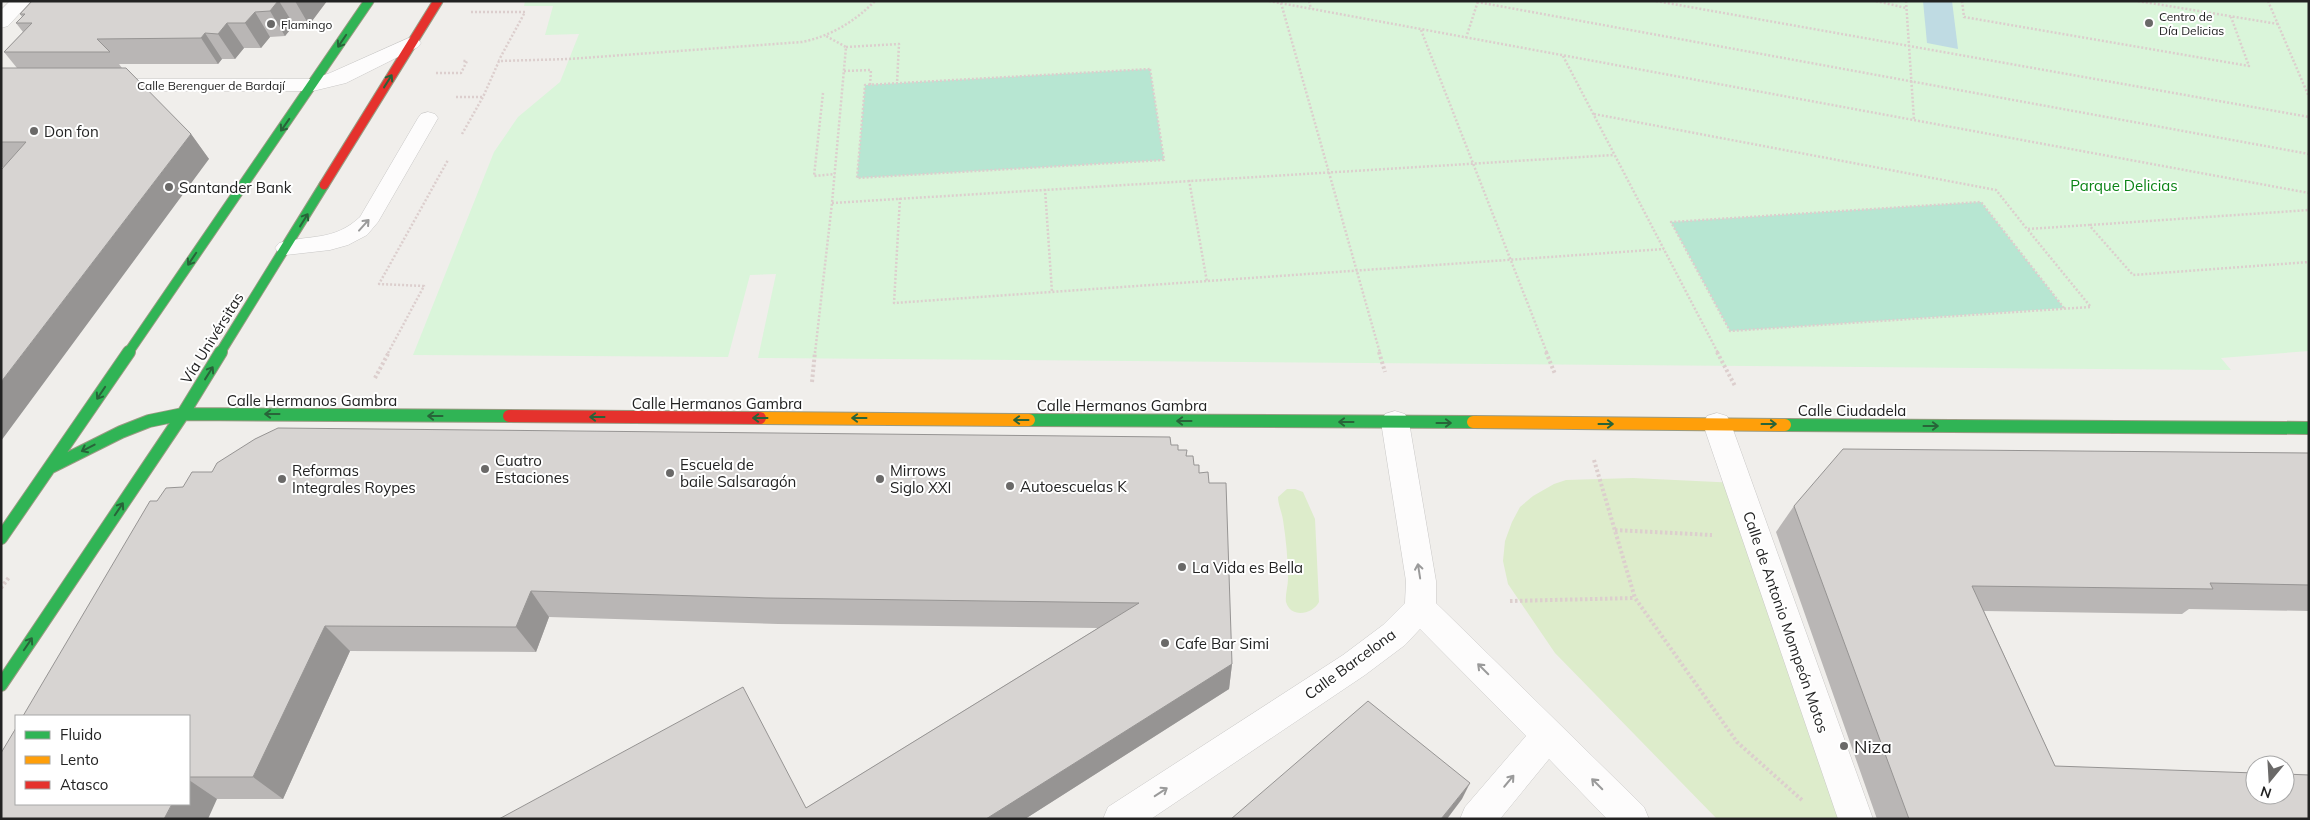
<svg xmlns="http://www.w3.org/2000/svg" width="2310" height="820" viewBox="0 0 2310 820" font-family="Mulish,sans-serif">
<style>
.grass{fill:#ddeccb}
.park{fill:#daf5da}
.pitch{fill:#b7e6d2}
.water{fill:#bfdbe3}
.lines{fill:none;stroke-linecap:round;stroke-linejoin:round}
.lane-casing{stroke:#c9c8c7;stroke-width:1}
.street-casing{stroke:#c9c8c7;stroke-width:1}
.fast-far1-casing{stroke:#999a82;stroke-width:11}
.fast-casing{stroke:#999a82;stroke-width:14}
.slow-casing{stroke:#999a82;stroke-width:14}
.jam-far1-casing{stroke:#999a82;stroke-width:11}
.jam-casing{stroke:#999a82;stroke-width:14}
.path-far1{stroke:#dccecd;stroke-width:2.5;stroke-dasharray:2 2;stroke-linecap:butt}
.path{stroke:#dccecd;stroke-width:4;stroke-dasharray:2.5 2.5;stroke-linecap:butt}
.lane{fill:#fdfcfc;fill-rule:evenodd}
.street{fill:#fdfcfc;fill-rule:evenodd}
.fast-far1{stroke:#30b455;stroke-width:9}
.fast{stroke:#30b455;stroke-width:12}
.slow{stroke:#ff9f0a;stroke-width:12}
.jam-far1{stroke:#e5322d;stroke-width:9}
.jam{stroke:#e5322d;stroke-width:12}
.wall{fill:#b9b6b5}
.shaded-wall{fill:#969493}
.building{fill:#d7d4d2;stroke:#969493}
.oneway{stroke:#286439}
.oneway2{stroke:#9a9a9a}
.poi-dot{fill:#6a6968;stroke:#fff;stroke-width:2}
.labels{text-anchor:middle;dominant-baseline:central;stroke-width:4;stroke-linejoin:round;paint-order:stroke}
.far-poi-label{font-size:12px;fill:#222;stroke:#fff;text-anchor:start}
.far-street-label{font-size:12px;fill:#222;stroke:#fff}
.poi-label{font-size:15px;fill:#222;stroke:#fff;text-anchor:start}
.park-label{font-size:15px;fill:#0c8416;stroke:#fff}
.street-label{font-size:15px;fill:#222;stroke:#fff}
.near-poi-label{font-size:18px;fill:#222;stroke:#fff;text-anchor:start}
</style>
<rect width="100%" height="100%" fill="#f0eeeb"/>
<path class="grass" d="M1633 478 1738 483 1856 819H1717L1555 653 1508 584 1503 561 1505 541 1512 522 1520 507 1533 496 1554 484 1566 480Z
M1287 489H1295L1303 492 1315 519 1319 602C1313 614 1291 619 1286 602 1285 595 1288 586 1288 579 1288 560 1286 539 1283 520 1282 512 1278 505 1278 497Z"/>
<path class="park" d="M525 1H2309V351L2221 358 2231 370 758 358 776 274 750 275 728 357 413 355 494 152 518 117 560 82 579 34 545 35 553 6H524Z"/>
<path class="pitch" d="M1150 69 1164 160 857 178 865 85Z
M1981 202 2064 308 1730 331 1671 222Z"/>
<path class="water" d="M1923 1H1952L1958 49 1927 43Z"/>
<g class="lines">
<defs>
<path id="lane" d="M428 112 435 114 438 118 378 222 367 235 348 245 330 250 286 255 279 253 275 248 279 243C310 234 333 242 360 217L418 118 421 114Z"/>
<path id="street" d="M10 1H31L8 26 1 28V10Z
M411 37 418 39 421 43 418 47 346 83 313 91H105L97 90 94 85 97 80 105 79H312L330 73Z
M1395 411 1405 414 1409 422 1436 581V603L1644 807 1649 819H1607L1549 759 1500 819H1460L1465 807 1526 736 1420 629 1405 645 1365 675 1151 819H1103L1108 807 1343 655 1383 625 1405 603 1406 581 1381 422 1385 414Z
M1717 413 1727 416 1731 424 1873 819H1838L1703 424 1707 416Z"/>
<path id="fast-far1" d="M128 353 369 1
M220 353 324 185"/>
<path id="fast" d="M1029 420 1473 422
M1785 425 2309 428
M51 467 121 432 149 421 183 414 509 416
M1 538 129 352
M1 685 183 414 221 352"/>
<path id="slow" d="M760 418 1029 420
M1473 422 1785 425"/>
<path id="jam-far1" d="M324 185 438 1"/>
<path id="jam" d="M509 416 760 418"/>
</defs>
<use href="#lane" class="lane-casing"/>
<use href="#street" class="street-casing"/>
<use href="#fast-far1" class="fast-far1-casing"/>
<use href="#fast" class="fast-casing"/>
<use href="#slow" class="slow-casing"/>
<use href="#jam-far1" class="jam-far1-casing"/>
<use href="#jam" class="jam-casing"/>
<path class="path-far1" d="M1269 1 2309 193
M1309 1 1311 9
M1656 1 2309 117
M1876 1 1906 8
M1906 1 1914 120
M1962 1 1964 17 2249 66 2231 17
M2138 1 2278 24
M2268 1 2309 97
M1477 2 2309 154
M1281 3 1380 353
M471 12H525L499 60
M1421 30 1547 353
M1466 38 1478 1
M846 47 899 44 897 83
M1563 56 1718 353
M1150 69 1164 160 857 178 865 85Z
M844 71 871 70 870 85
M436 73H461L467 61H463
M823 93 814 176 835 174
M456 97H482
M1594 114 1996 190 2027 229 2089 225 2133 275 2309 262
M462 134 483 97 499 61 569 59 802 42C831 36 854 22 875 1
M1189 180 1207 282
M1045 189 1052 292
M900 198 894 303 1664 249
M832 203 1614 155
M2090 225 2309 210
M2028 230 2090 306
M2064 308 1981 202 1671 222 1730 331 2090 307
M388 353 424 286 379 284 448 160
M815 353 832 203 846 47 826 36"/>
<path class="path" d="M1379 352 1385 372
M1546 352 1555 374
M1717 352 1735 386
M375 378 389 352
M812 382 815 352
M1594 460 1635 598 1737 742 1803 801
M1615 530 1712 535
M1 588 10 576
M1510 601 1635 598"/>
<use href="#lane" class="lane"/>
<use href="#street" class="street"/>
<use href="#fast-far1" class="fast-far1"/>
<use href="#fast" class="fast"/>
<use href="#slow" class="slow"/>
<use href="#jam-far1" class="jam-far1"/>
<use href="#jam" class="jam"/>
</g>
<path class="wall" d="M32 1H327L309 25H294L285 36 270 37 261 48H244L235 59H222L218 64H119L122 68 191 134 209 159 1 167V68H17L4 52 23 32 16 23 22 17 20 14Z
M1171 445 1187 456 1199 473 1209 483 1232 664 1229 689 1025 819H499L806 808 1098 628 778 624 549 617 536 652 350 651 283 799H217L189 804V716L157 501 183 487Z
M2309 453V611L2189 609 2182 614 1984 611 2055 766 2309 819H1877L1776 532 1794 506Z"/>
<path class="shaded-wall" d="M278 1H279L294 25 285 36 270 11Z
M295 1H327L309 25Z
M255 12 270 37 261 48 245 23Z
M227 23 244 48 235 59 218 34Z
M205 33 222 59 218 64 201 38Z
M191 134 209 159 1 441V382Z
M531 591 549 617 536 652 516 627Z
M325 626 350 651 283 799 253 777Z
M1232 664 1229 689 1025 819H986Z
M189 780 217 799 208 819H164L172 804H189Z
M1470 783 1462 799 1447 819H1441Z"/>
<path class="building" d="M32 1H278L270 11 255 12 245 23H227L218 34 205 33 201 38 97 39 110 52H4L32 23H16L25 14H20Z
M1 68H126L191 134 1 382V170L26 142H1Z
M278 428 1170 437 1171 445H1178V450H1187L1186 456H1193L1194 465H1199V473L1208 472 1209 483H1226L1232 664 986 819H499L743 687 806 808 1139 603 766 598 531 591 516 627 325 626 253 777H189V716H23L150 501H157L166 488 183 487 192 472H212L217 463 255 439Z
M1843 449 2309 453V585L2210 583 2213 589 1972 586 2055 766 2255 773V795H2285V774L2309 775V819H1909L1794 506Z
M1368 701 1470 783 1441 819H1231Z
M16 728V804H172L164 819H1V753Z"/>
<defs><path id="oneway-shaft" d="M-6 0H5M1.5-3L5.5 0L1.5 3" fill="none" stroke-width="1.6" stroke-linecap="round" stroke-linejoin="round" transform="scale(1.25)"/></defs>
<g class="oneway">
<use href="#oneway-shaft" transform="translate(342 41) rotate(124)"/>
<use href="#oneway-shaft" transform="translate(388 81) rotate(-58)"/>
<use href="#oneway-shaft" transform="translate(285 125) rotate(125)"/>
<use href="#oneway-shaft" transform="translate(304 220) rotate(-58)"/>
<use href="#oneway-shaft" transform="translate(192 259) rotate(124)"/>
<use href="#oneway-shaft" transform="translate(209 373) rotate(-58)"/>
<use href="#oneway-shaft" transform="translate(101 393) rotate(124)"/>
<use href="#oneway-shaft" transform="translate(272 414) rotate(-180)"/>
<use href="#oneway-shaft" transform="translate(435 416) rotate(-180)"/>
<use href="#oneway-shaft" transform="translate(597 417) rotate(-180)"/>
<use href="#oneway-shaft" transform="translate(760 418) rotate(-180)"/>
<use href="#oneway-shaft" transform="translate(859 418) rotate(-180)"/>
<use href="#oneway-shaft" transform="translate(1021 420) rotate(-180)"/>
<use href="#oneway-shaft" transform="translate(1184 421) rotate(-180)"/>
<use href="#oneway-shaft" transform="translate(1346 422) rotate(-180)"/>
<use href="#oneway-shaft" transform="translate(1444 423)"/>
<use href="#oneway-shaft" transform="translate(1606 424)"/>
<use href="#oneway-shaft" transform="translate(1769 424)"/>
<use href="#oneway-shaft" transform="translate(1931 426)"/>
<use href="#oneway-shaft" transform="translate(88 448) rotate(153)"/>
<use href="#oneway-shaft" transform="translate(119 509) rotate(-56)"/>
<use href="#oneway-shaft" transform="translate(28 644) rotate(-56)"/>
</g>
<g class="oneway2">
<use href="#oneway-shaft" transform="translate(364 225) rotate(-48)"/>
<use href="#oneway-shaft" transform="translate(1419 571) rotate(-99)"/>
<use href="#oneway-shaft" transform="translate(1483 669) rotate(-135)"/>
<use href="#oneway-shaft" transform="translate(1509 781) rotate(-50)"/>
<use href="#oneway-shaft" transform="translate(1597 784) rotate(-135)"/>
<use href="#oneway-shaft" transform="translate(1161 792) rotate(-33)"/>
</g>
<g class="poi-dot">
<circle cx="2149" cy="23" r="5"/>
<circle cx="271" cy="24" r="5"/>
<circle cx="34" cy="131" r="5"/>
<circle cx="169" cy="187" r="5"/>
<circle cx="485" cy="469" r="5"/>
<circle cx="670" cy="473" r="5"/>
<circle cx="282" cy="479" r="5"/>
<circle cx="880" cy="479" r="5"/>
<circle cx="1010" cy="486" r="5"/>
<circle cx="1182" cy="567" r="5"/>
<circle cx="1165" cy="643" r="5"/>
<circle cx="1844" cy="746" r="5"/>
</g>
<g class="labels">
<g class="far-poi-label">
<text x="2159" y="16">Centro de<tspan x="2159" dy="14">Día Delicias</tspan></text>
<text x="281" y="24">Flamingo</text>
</g>
<g class="far-street-label">
<text x="211" y="85">Calle Berenguer de Bardají</text>
</g>
<g class="poi-label">
<text x="44" y="131">Don fon</text>
<text x="179" y="187">Santander Bank</text>
<text x="495" y="460">Cuatro<tspan x="495" dy="17">Estaciones</tspan></text>
<text x="680" y="464">Escuela de<tspan x="680" dy="17">baile Salsaragón</tspan></text>
<text x="292" y="470">Reformas<tspan x="292" dy="17">Integrales Roypes</tspan></text>
<text x="890" y="470">Mirrows<tspan x="890" dy="17">Siglo XXI</tspan></text>
<text x="1020" y="486">Autoescuelas K</text>
<text x="1192" y="567">La Vida es Bella</text>
<text x="1175" y="643">Cafe Bar Simi</text>
</g>
<g class="park-label">
<text x="2124" y="185">Parque Delicias</text>
</g>
<g class="street-label">
<text transform="translate(212 338) rotate(-58)">Vía Univérsitas</text>
<text x="312" y="400">Calle Hermanos Gambra</text>
<text x="717" y="403">Calle Hermanos Gambra</text>
<text x="1122" y="405">Calle Hermanos Gambra</text>
<text x="1852" y="410">Calle Ciudadela</text>
<text transform="translate(1786 622) rotate(71)">Calle de Antonio Mompeón Motos</text>
<text transform="translate(1350 664) rotate(-36)">Calle Barcelona</text>
</g>
<g class="near-poi-label">
<text x="1854" y="746">Niza</text>
</g>
</g>
<rect width="2310" height="820" fill="none" stroke="#222222" stroke-width="5"/>
<rect x="15" y="715" width="175" height="90" fill="#ffffff" stroke="#a7a7a7"/>
<rect x="25" y="731" width="25" height="8" fill="#30b455" stroke="#a7a7a7"/>
<text x="60" y="740" font-size="15" fill="#222222">Fluido</text>
<rect x="25" y="756" width="25" height="8" fill="#ff9f0a" stroke="#a7a7a7"/>
<text x="60" y="765" font-size="15" fill="#222222">Lento</text>
<rect x="25" y="781" width="25" height="8" fill="#e5322d" stroke="#a7a7a7"/>
<text x="60" y="790" font-size="15" fill="#222222">Atasco</text>
<g transform="translate(2270 780) rotate(198)"><circle r="24" fill="#ffffff" stroke="#a7a7a7"/>
<path d="M0-4L9 19L0 12L-9 19Z" fill="#6a6968"/>
<text y="-8" font-size="14" font-weight="bold" text-anchor="middle" fill="#222222">N</text>
</g>
</svg>
